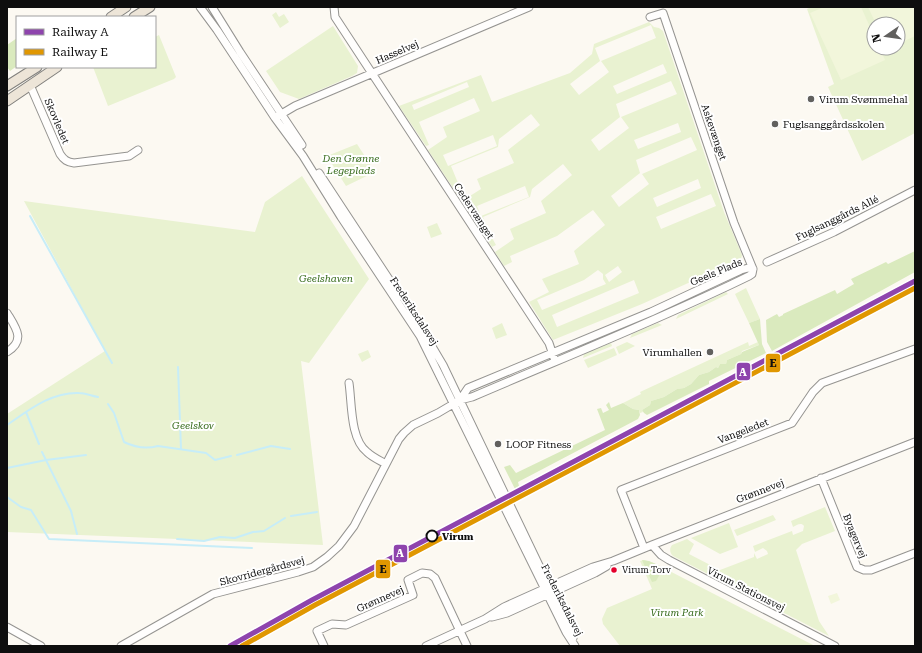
<svg xmlns="http://www.w3.org/2000/svg" width="922" height="653" viewBox="0 0 922 653" font-family="'Roboto Serif',serif">
<style>
.green{fill:#e9f2d1;fill-rule:evenodd}
.forest{fill:#daeabe}
.pitch{fill:#f2f6db}
.lines{fill:none;stroke-linecap:round;stroke-linejoin:round}
.stream{stroke:#c7edf8;stroke-width:2}
.minor-casing{stroke:#959491;stroke-width:9}
.major-casing{stroke:#82817e;stroke-width:11}
.minor{stroke:#fffefd;stroke-width:7}
.major{stroke:#ede5d8;stroke-width:9}
.rail-1-casing{stroke:#fff;stroke-width:8}
.rail-2-casing{stroke:#fff;stroke-width:8}
.rail-1{stroke:#8e44ad;stroke-width:5}
.rail-2{stroke:#e09701;stroke-width:5}
.poi-dot{fill:#61605e;stroke:#fff;stroke-width:1.5}
.stop-dot{fill:#fff;stroke:#0e0e0e;stroke-width:2}
.bus-dot{fill:#e4002b;stroke:#fff;stroke-width:1.5}
.labels{text-anchor:middle;dominant-baseline:central;stroke-width:4;stroke-linejoin:round;paint-order:stroke}
.bus-label{font-size:9px;fill:#0e0e0e;stroke:#fff;text-anchor:start}
.street-label{font-size:10px;fill:#0e0e0e;stroke:#fff}
.poi-label{font-size:10px;fill:#0e0e0e;stroke:#fff;text-anchor:start}
.park-label{font-size:10px;font-style:italic;fill:#356a1a;stroke:#fff}
.stop-label{font-size:10px;font-weight:bold;fill:#0e0e0e;stroke:#fff;text-anchor:start}
.line-badge{stroke:#fff;stroke-width:1.5}
.badge-label{font-size:11px;text-anchor:middle;font-weight:bold;fill:#fff}
.pale-badge-label{font-size:11px;text-anchor:middle;font-weight:bold;fill:#111}
</style>
<rect width="100%" height="100%" fill="#fcf9f2"/>
<path class="green" d="M811 7H915V133L862 161 828 87 834 84 807 9ZM874 24H898V48H874Z
M276 12 279 17 284 14 289 22 280 28 272 15Z
M649 22 654 27 659 28 663 31 724 212 742 255 741 259 642 304 553 340 529 302 549 292 542 279 579 264 574 251 605 225 593 210 557 236 510 256 512 262 504 266 495 252 514 239 510 229 546 213 541 201 572 175 563 164 532 189 530 197 483 217 491 236 496 245 492 247 462 201 481 189 477 179 514 163 508 150 540 125 531 114 499 139 498 147 451 166 463 195 459 197 428 150 447 137 443 127 480 111 474 98 419 122 429 145 426 146 399 106 481 75 492 102 570 73 592 54 594 44ZM651 25 656 38 601 61 609 72 579 95 570 84 600 61 595 48ZM663 64 667 73 617 94 613 86ZM671 81 677 94 621 117 629 128 599 151 591 140 620 117 616 104ZM467 82 469 87 414 110 412 105ZM678 123 681 132 638 149 634 140ZM493 135 497 146 448 166 443 155ZM691 137 697 150 642 174 649 184 619 207 611 196 640 173 636 160ZM698 179 701 188 657 207 653 198ZM525 186 529 197 481 216 477 206ZM711 194 716 206 661 229 656 217ZM618 266 622 272 609 282 605 275ZM598 270 603 274V279L606 284 542 310 537 300 584 280ZM634 280 639 293 557 327 552 315Z
M333 26 358 66 357 73 352 76 299 99 280 92 266 71Z
M159 35 176 77 174 79 108 106 93 67H155V37Z
M357 144 375 172 346 186 327 156Z
M302 176 369 279 309 363 301 361 323 545 7 532V414L105 351 24 201 255 232 265 202Z
M437 223 442 234 431 238 427 227Z
M746 288 760 319 749 323 735 294Z
M726 292 728 294 676 319 678 315Z
M502 323 507 335 496 339 492 328Z
M658 323 662 325 630 338 632 334Z
M627 342 635 346 619 354 616 347Z
M748 342 749 346 758 342 759 345 742 351 741 354 727 360 726 364H720L718 368 716 367 709 372 699 375 691 384 684 388 677 389 664 397 651 401 650 405 642 410 643 412 640 413 639 410 633 409 623 403 641 394 640 392Z
M611 343 612 346 583 358 584 354Z
M614 348 617 355 588 368 584 360Z
M368 350 371 357 362 362 358 354Z
M825 507 835 531 802 544 796 550 819 621 829 636 673 556C670 553 669 549 672 545L687 539 694 544 689 554 720 570 754 557V553L757 559 768 554 767 551 763 548 755 552 753 546 792 531 793 535 803 531 804 526C801 522 797 525 793 527L791 521Z
M773 515 776 520 737 536 734 530Z
M729 523 738 547 720 554 691 538Z
M644 560 654 563 815 646H620L603 624 602 619 607 608 652 589 640 561Z"/>
<path class="forest" d="M17 38V66L10 71 7 67V45Z
M915 251V272L772 351 767 342 766 320 777 314 779 317 783 315V314L835 290 837 294 854 284 851 279 886 262 888 264Z
M760 319 762 344 766 353 709 381V384L647 415 644 413 642 410 650 405 651 401 664 397 677 389 684 388 691 384 699 375 709 372 716 367 718 368 720 364H726L727 360 741 354 742 352 759 345 749 323Z
M609 402 611 408 623 403 633 409 639 410 640 415 638 419 518 482 519 486 515 489 504 467 510 465 516 473 605 430 597 409 601 408 603 413 609 410 606 405Z
M642 560 649 561 660 566V574L656 581 652 582Z"/>
<path class="pitch" d="M824 7H861L874 36V48H880L885 60 841 80 810 13Z
M868 7H915V36L898 44V24H876Z
M837 593 840 600 831 604 828 596Z"/>
<g class="lines">
<path class="stream" d="M30 216 112 363
M178 367 181 449
M108 404 114 413 124 442C134 447 147 449 158 446L206 453 215 460 231 456
M26 412 39 444
M7 425C29 410 51 392 79 393 85 393 92 396 98 397
M42 452 71 511 77 534
M237 455 271 446 290 449
M7 468 46 460 86 455
M7 497 21 507 31 510 49 539 252 548
M291 516 317 512
M177 539 204 541 220 537 235 538 253 532 264 531 285 518"/>
<defs>
<path id="minor" d="M200 7 217 30 275 118 303 156 341 217 420 336 566 632 575 646
M212 7 240 52 302 145
M334 7 335 17 549 343 555 361
M650 17 663 13 734 223 753 269
M30 85 60 154C64 160 67 162 74 163L129 156 138 150
M278 116 295 106 529 7
M319 173 400 296
M767 262 834 232 915 190
M411 311 443 365 570 630 573 638
M7 313C16 328 26 340 7 352
M349 383C352 403 350 439 367 452 372 457 379 460 386 464
M460 400 468 388 651 312 741 270 748 268 753 269
M821 478 857 567 864 570H871L915 553
M652 545 661 555 669 560 835 646
M644 548 621 490 792 423 813 392 822 383 915 349
M492 617 507 613 595 573 607 566
M7 627 41 646
M121 646 213 594 298 572 313 567 327 557 339 546 354 526 399 439 404 433 413 425 438 413 460 400 472 397C565 357 659 320 749 276L752 274 753 269
M324 646 317 631 332 624 346 625 413 595 408 580 422 573 430 574 435 578 467 646
M426 646 485 619 504 607 593 567 613 561 652 545 915 442"/>
<path id="major" d="M111 17 126 7
M134 17 150 7
M7 86 37 67
M7 101 57 67"/>
</defs>
<use href="#minor" class="minor-casing"/>
<use href="#major" class="major-casing"/>
<use href="#minor" class="minor"/>
<use href="#major" class="major"/>
<defs>
<path id="rail-1" d="M230 646 312 600 915 281"/>
<path id="rail-2" d="M242 646 315 605 915 288"/>
</defs>
<use href="#rail-1" class="rail-1-casing"/>
<use href="#rail-2" class="rail-2-casing"/>
<use href="#rail-1" class="rail-1"/>
<use href="#rail-2" class="rail-2"/>
</g>
<g class="poi-dot">
<circle cx="811" cy="99" r="4"/>
<circle cx="775" cy="124" r="4"/>
<circle cx="710" cy="352" r="4"/>
<circle cx="498" cy="444" r="4"/>
</g>
<circle class="stop-dot" cx="432" cy="536" r="5.5"/>
<circle class="bus-dot" cx="614" cy="570" r="3.5"/>
<g class="labels">
<g class="bus-label">
<text x="622" y="570">Virum Torv</text>
</g>
<g class="street-label">
<text transform="translate(397 52) rotate(-23)">Hasselvej</text>
<text transform="translate(57 121) rotate(67)">Skovledet</text>
<text transform="translate(714 132) rotate(71)">Askevænget</text>
<text transform="translate(474 211) rotate(57)">Cedervænget</text>
<text transform="translate(837 218) rotate(-26)">Fuglsanggårds Allé</text>
<text transform="translate(716 272) rotate(-23)">Geels Plads</text>
<text transform="translate(414 311) rotate(57)">Frederiksdalsvej</text>
<text transform="translate(743 431) rotate(-21)">Vangeledet</text>
<text transform="translate(760 491) rotate(-21)">Grønnevej</text>
<text transform="translate(855 536) rotate(68)">Byagervej</text>
<text transform="translate(262 571) rotate(-15)">Skovridergårdsvej</text>
<text transform="translate(746 589) rotate(27)">Virum Stationsvej</text>
<text transform="translate(380 599) rotate(-24)">Grønnevej</text>
<text transform="translate(562 600) rotate(63)">Frederiksdalsvej</text>
</g>
<g class="poi-label">
<text x="819" y="99">Virum Svømmehal</text>
<text x="783" y="124">Fuglsanggårdsskolen</text>
<text x="702" y="352" text-anchor="end">Virumhallen</text>
<text x="506" y="444">LOOP Fitness</text>
</g>
<g class="park-label">
<text x="351" y="158">Den Grønne<tspan x="351" dy="12">Legeplads</tspan></text>
<text x="326" y="278">Geelshaven</text>
<text x="193" y="425">Geelskov</text>
<text x="677" y="612">Virum Park</text>
</g>
<g class="stop-label">
<text x="442" y="536">Virum</text>
</g>
</g>
<g class="line-badge">
<rect x="765" y="353" width="16" height="20" rx="4" fill="#e09701"/>
<rect x="736" y="362" width="15" height="19" rx="4" fill="#8e44ad"/>
<rect x="393" y="544" width="15" height="19" rx="4" fill="#8e44ad"/>
<rect x="375" y="559" width="16" height="20" rx="4" fill="#e09701"/>
</g>
<g class="badge-label">
<text x="743" y="376">A</text>
<text x="400" y="557">A</text>
</g>
<g class="pale-badge-label">
<text x="773" y="367">E</text>
<text x="383" y="573">E</text>
</g>
<rect width="922" height="653" fill="none" stroke="#0e0e0e" stroke-width="16"/>
<rect x="16" y="16" width="140" height="52" fill="#ffffff" stroke="#9f9f9f"/>
<rect x="24" y="29" width="20" height="6" fill="#8e44ad" stroke="#9f9f9f"/>
<text x="52" y="36" font-size="12" fill="#0e0e0e">Railway A</text>
<rect x="24" y="49" width="20" height="6" fill="#e09701" stroke="#9f9f9f"/>
<text x="52" y="56" font-size="12" fill="#0e0e0e">Railway E</text>
<g transform="translate(886 36) rotate(257)"><circle r="19" fill="#ffffff" stroke="#9f9f9f"/>
<path d="M0-3L7 15L0 10L-7 15Z" fill="#61605e"/>
<text y="-6" font-size="11" font-weight="bold" text-anchor="middle" fill="#0e0e0e">N</text>
</g>
</svg>
